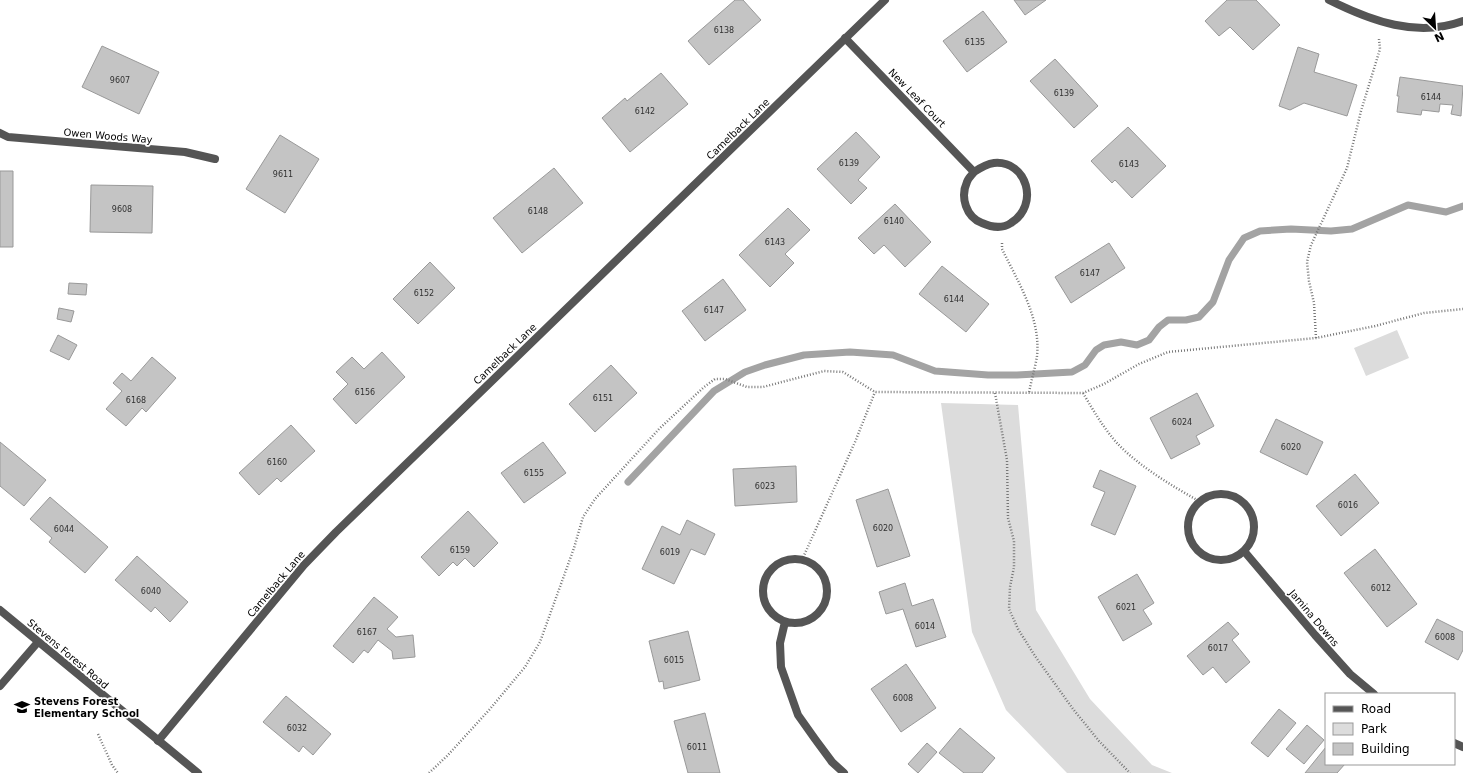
<svg xmlns="http://www.w3.org/2000/svg" width="1463" height="773" viewBox="0 0 1463 773" font-family="'DejaVu Sans',sans-serif">
<style>
.green{fill:#dcdcdc}
.lines{fill:none;stroke-linecap:round;stroke-linejoin:round}
.stream{stroke:#a3a3a3;stroke-width:7}
.building{fill:#c4c4c4;stroke:#999}
.path{stroke:#777;stroke-width:2.5;stroke-dasharray:1 2;stroke-linecap:butt}
.service{stroke:#555;stroke-width:8}
.minor{stroke:#555;stroke-width:8}
.tertiary{stroke:#555;stroke-width:8}
.labels{text-anchor:middle;dominant-baseline:central;stroke-width:3.5;stroke-linejoin:round;paint-order:stroke}
.number-label{font-size:8px;fill:#313131}
.street-label{font-size:10px;fill:#000;stroke:#fff}
.poi-label{font-size:10px;font-weight:bold;fill:#000;stroke:#fff;text-anchor:start}
</style>
<rect width="100%" height="100%" fill="#fff"/>
<path class="green" d="M1397 330 1409 358 1366 376 1354 348Z
M941 403 1018 405 1036 610 1090 699 1152 765 1172 773H1067L1006 710 972 632Z"/>
<g class="lines">
<path class="stream" d="M628 482 714 391 745 372 765 365 804 355 850 352 893 355 935 371 988 375H1017L1072 372 1085 365 1096 350 1104 345 1121 342 1137 345 1149 340 1159 327 1168 320H1186L1199 317 1213 302 1229 260 1244 238 1260 231 1291 229 1331 231 1352 229 1408 205 1446 212 1463 206"/>
</g>
<path class="building" d="M735 0H743L761 20 709 65 688 41Z
M1014 0H1046L1025 15Z
M1227 0H1256L1280 25 1253 50 1230 27 1219 36 1205 21Z
M983 11 1007 42 967 72 943 41Z
M102 46 159 72 139 114 82 87Z
M1298 47 1319 54 1314 72 1357 85 1347 116 1304 103 1290 110 1279 106Z
M1055 59 1098 106 1074 128 1030 81Z
M661 73 688 104 630 152 602 118 625 98 627 101Z
M1400 77 1463 86 1461 116 1451 114 1453 105 1440 104 1439 112 1422 110 1421 115 1397 112 1399 96H1397Z
M1128 127 1166 166 1132 198 1115 180 1112 183 1091 161Z
M856 132 880 157 858 180 867 188 851 204 817 169Z
M280 135 319 159 285 213 246 189Z
M554 168 583 203 522 253 493 218Z
M0 171H13V247H0Z
M91 185 153 186 152 233 90 232Z
M895 204 931 242 905 267 884 245 874 254 858 238Z
M788 208 810 230 785 254 794 263 770 287 739 255Z
M1109 243 1125 268 1071 303 1055 277Z
M430 262 455 288 418 324 393 299Z
M942 266 989 304 966 332 919 294Z
M723 279 746 310 705 341 682 311Z
M69 283 87 284 86 295 68 294Z
M59 308 74 311 71 322 57 319Z
M58 335 77 345 69 360 50 351Z
M382 352 405 377 356 424 333 399 348 384 336 372 352 357 364 369Z
M152 357 176 378 146 412 142 408 126 426 106 409 122 391 113 383 122 373 131 381Z
M611 365 637 393 595 432 569 404Z
M1197 393 1214 426 1196 436 1200 444 1171 459 1150 418Z
M1276 419 1323 442 1307 475 1260 452Z
M291 425 315 451 281 482 277 478 259 495 239 473Z
M0 442 46 480 24 506 0 486Z
M543 442 566 473 524 503 501 473Z
M796 466 797 502 735 506 733 469Z
M1100 470 1136 486 1115 535 1091 525 1105 492 1093 487Z
M1355 474 1379 503 1341 536 1316 506Z
M888 489 910 556 877 567 856 500Z
M50 497 108 547 85 573 49 542 52 538 30 519Z
M468 511 498 543 474 567 465 558 457 566 453 562 439 576 421 557Z
M687 520 715 534 705 555 691 549 674 584 642 569 662 526 680 535Z
M1375 549 1417 604 1387 627 1344 573Z
M137 556 188 602 170 622 155 607 151 612 115 580Z
M1137 574 1154 603 1143 610 1152 624 1123 641 1098 597Z
M905 583 912 606 933 599 946 637 916 647 903 609 886 614 879 592Z
M374 597 398 617 387 629 396 637 413 635 415 657 393 659 392 651 378 640 368 653 364 650 353 663 333 646Z
M1437 619 1463 632V650L1458 660 1425 642Z
M1228 622 1239 634 1232 640 1250 662 1226 683 1213 667 1203 675 1187 656Z
M688 631 700 680 664 689 663 681 659 682 649 641Z
M906 664 936 708 901 732 871 689Z
M286 696 331 734 313 755 303 746 299 752 263 722Z
M1279 709 1296 723 1268 757 1251 743Z
M705 713 720 773H688L674 721Z
M1307 725 1324 740 1304 764 1286 749Z
M960 728 995 758 982 773H964L939 753Z
M927 743 937 752 918 773 908 764Z
M1326 747V764H1345L1337 773H1305Z"/>
<g class="lines">
<path class="path" d="M1002 243V249C1018 282 1041 318 1037 356 1035 369 1031 381 1029 393
M1316 338 1314 303 1309 281 1307 262 1311 245 1347 168 1361 111 1380 49 1379 39
M995 393 1007 460 1008 518 1014 541V567L1010 587 1009 609 1018 629 1035 656 1073 709 1099 741 1130 773
M1083 393C1093 410 1103 427 1116 442 1137 465 1172 486 1199 501
M802 560 855 442 875 392
M98 734 112 765 118 773
M429 773 448 755 490 709 525 667 540 642 574 548 583 517 595 499 659 429 704 387 715 379H725L747 387H763L824 371 843 372 875 392 1083 393 1104 384 1139 364 1168 352 1316 338 1375 326 1424 313 1463 309"/>
<path class="service" d="M0 686 38 642"/>
<path class="minor" d="M1329 0C1371 21 1417 38 1463 21
M845 38 974 172C980 168 986 164 994 163 1027 160 1040 205 1011 223 1002 229 991 227 982 223 966 217 960 197 967 182 968 178 972 175 974 172
M0 133 8 137 185 152 215 159
M1188 527a33 33 0 1 1 66 0a33 33 0 1 1-66 0Z
M1244 551 1315 635 1350 674 1374 694
M763 591a32 32 0 1 1 64 0a32 32 0 1 1-64 0Z
M785 622 780 643 781 667 798 715 815 739 832 762 844 773
M158 741 304 565 336 532 885 0
M1454 743 1463 747"/>
<path class="tertiary" d="M0 610 198 773"/>
</g>
<defs>
<symbol id="school-bare" viewBox="-9 -9 18 18"><path d="M0-5L7-2L0 1L-7-2ZM-4 1L0 2.5L4 1V4Q0 6-4 4Z" fill="#000" stroke="#fff" stroke-width="2.5" paint-order="stroke"/></symbol>
</defs>
<g fill-rule="evenodd">
<use href="#school-bare" x="11" y="696" width="22" height="22"/>
</g>
<g class="labels">
<g class="number-label">
<text x="724" y="30">6138</text>
<text x="975" y="42">6135</text>
<text x="120" y="80">9607</text>
<text x="1064" y="93">6139</text>
<text x="1431" y="97">6144</text>
<text x="645" y="111">6142</text>
<text x="849" y="163">6139</text>
<text x="1129" y="164">6143</text>
<text x="283" y="174">9611</text>
<text x="122" y="209">9608</text>
<text x="538" y="211">6148</text>
<text x="894" y="221">6140</text>
<text x="775" y="242">6143</text>
<text x="1090" y="273">6147</text>
<text x="424" y="293">6152</text>
<text x="954" y="299">6144</text>
<text x="714" y="310">6147</text>
<text x="365" y="392">6156</text>
<text x="603" y="398">6151</text>
<text x="136" y="400">6168</text>
<text x="1182" y="422">6024</text>
<text x="1291" y="447">6020</text>
<text x="277" y="462">6160</text>
<text x="534" y="473">6155</text>
<text x="765" y="486">6023</text>
<text x="1348" y="505">6016</text>
<text x="883" y="528">6020</text>
<text x="64" y="529">6044</text>
<text x="460" y="550">6159</text>
<text x="670" y="552">6019</text>
<text x="1381" y="588">6012</text>
<text x="151" y="591">6040</text>
<text x="1126" y="607">6021</text>
<text x="925" y="626">6014</text>
<text x="367" y="632">6167</text>
<text x="1445" y="637">6008</text>
<text x="1218" y="648">6017</text>
<text x="674" y="660">6015</text>
<text x="903" y="698">6008</text>
<text x="297" y="728">6032</text>
<text x="697" y="747">6011</text>
</g>
<g class="street-label">
<text transform="translate(917 98) rotate(46)">New Leaf Court</text>
<text transform="translate(738 129) rotate(-44)">Camelback Lane</text>
<text transform="translate(108 136) rotate(5)">Owen Woods Way</text>
<text transform="translate(505 354) rotate(-44)">Camelback Lane</text>
<text transform="translate(276 584) rotate(-50)">Camelback Lane</text>
<text transform="translate(1314 618) rotate(50)">Jamina Downs</text>
<text transform="translate(68 654) rotate(40)">Stevens Forest Road</text>
</g>
<g class="poi-label">
<text x="34" y="701">Stevens Forest<tspan x="34" dy="12">Elementary School</tspan></text>
</g>
</g>
<rect x="1325" y="693" width="130" height="72" fill="#ffffff" stroke="#999999"/>
<rect x="1333" y="706" width="20" height="6" fill="#555555" stroke="#999999"/>
<text x="1361" y="713" font-size="12" fill="#000000">Road</text>
<rect x="1333" y="723" width="20" height="12" fill="#dcdcdc" stroke="#999999"/>
<text x="1361" y="733" font-size="12" fill="#000000">Park</text>
<rect x="1333" y="743" width="20" height="12" fill="#c4c4c4" stroke="#999999"/>
<text x="1361" y="753" font-size="12" fill="#000000">Building</text>
<g transform="translate(1435 28) rotate(155)" stroke="#ffffff" stroke-width="3" paint-order="stroke">
<path d="M0-3L7 15L0 10L-7 15Z" fill="#000000"/>
<text y="-6" font-size="11" font-weight="bold" text-anchor="middle" fill="#000000">N</text>
</g>
</svg>
